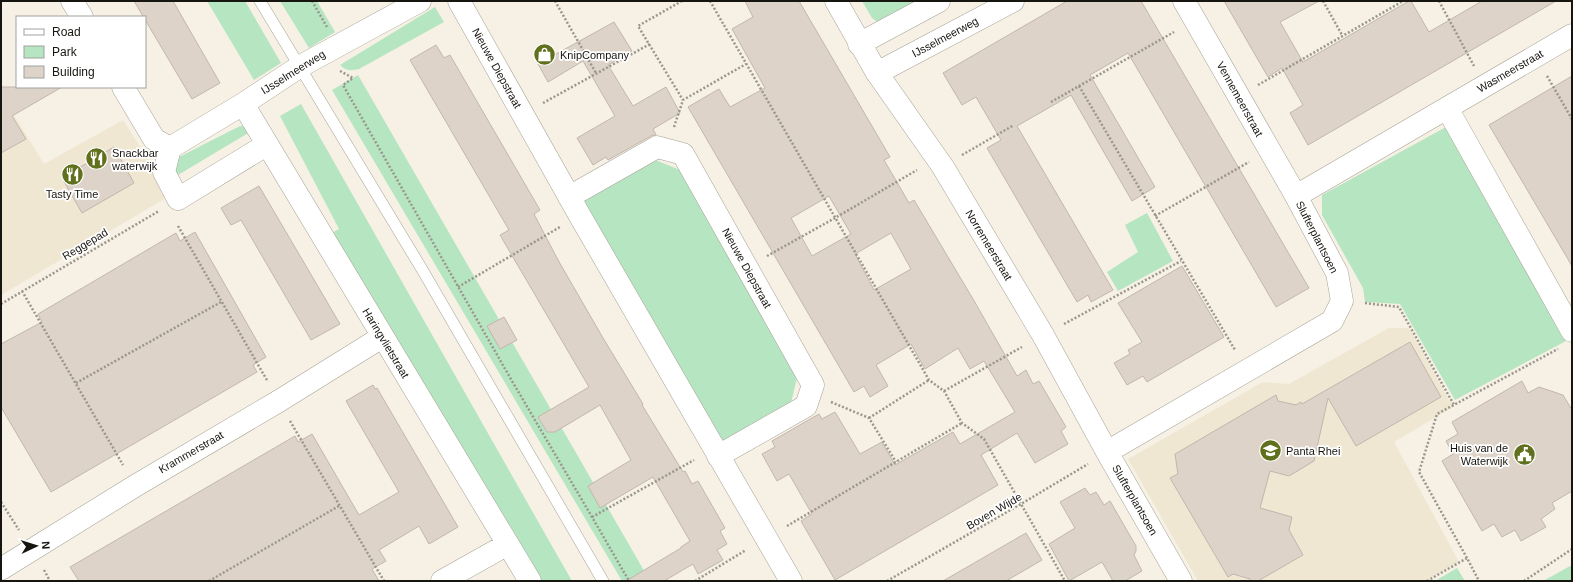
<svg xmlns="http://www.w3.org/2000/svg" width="1573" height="582" viewBox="0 0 1573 582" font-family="Arial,sans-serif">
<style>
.built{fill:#efe7d2}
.green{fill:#b6e5c2}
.building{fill:#ded3c9;stroke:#c2b6ad;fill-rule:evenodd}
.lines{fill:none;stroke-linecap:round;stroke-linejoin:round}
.service-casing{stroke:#a6a295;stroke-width:12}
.minor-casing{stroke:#a6a295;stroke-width:23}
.path{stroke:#9a968d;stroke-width:2.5;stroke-dasharray:2 2;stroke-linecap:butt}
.service{stroke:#fff;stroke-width:11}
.minor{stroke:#fff;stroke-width:22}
.labels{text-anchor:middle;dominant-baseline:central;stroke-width:3.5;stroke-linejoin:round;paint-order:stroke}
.street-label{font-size:11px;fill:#171510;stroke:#fff}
.poi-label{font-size:11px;fill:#171510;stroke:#fff;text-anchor:start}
</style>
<rect width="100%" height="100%" fill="#f6f1e4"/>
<path class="built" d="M1 94 44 164 123 120 171 195 1 295Z
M1389 328H1409L1453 407 1394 442 1459 562 1425 581H1198L1128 459 1263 382 1289 384Z"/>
<path class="green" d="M207 1H245L281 63 254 80Z
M280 1H317L335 32 309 48Z
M862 1H921L880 24 872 18Z
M435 7 444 22 359 69C351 71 346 71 340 65Z
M358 75 650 581H622L332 90Z
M301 104 552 546 572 581H527L326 236 339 229 280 116Z
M240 126 247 127 250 132 178 175 172 169 177 158Z
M1446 127 1566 341 1455 400 1400 304 1365 302 1363 288 1322 215V195Z
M653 159 680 170 797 378 790 407 720 443 581 202Z
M1147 213 1173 261 1118 291 1107 272 1138 252 1125 225Z
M1572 565V581H1543Z
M1457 568 1465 581H1435Z"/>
<path class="building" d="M134 1H173L220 83 192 99Z
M745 1H799L890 157 884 160 898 184 909 203 914 200 973 299 1017 376 1026 370 1033 384 1039 381 1066 427 1061 431 1068 444 1035 463 1017 433 981 455 998 485 835 580 801 521 812 514 789 474 777 481 762 454 775 447 772 441 819 414 822 419 835 412 860 454 882 442 895 465 953 432 960 444 1015 412 984 361 970 369 958 348 925 369 911 344 876 365 888 386 870 397 864 386 854 392 688 107 719 89 730 107 765 88 732 29 753 17ZM829 196 851 234 812 256 791 218ZM891 233 911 269 874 290 855 254Z
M1067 1H1141L1309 288 1276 307 1128 53 1090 75 1155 187 1132 201 1071 95 1017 126 1113 290 1091 302 1088 295 1077 302 987 148 1001 140 976 97 962 105 943 73Z
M1224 1H1319L1280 22 1303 62 1409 1H1411L1429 32 1482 1H1556L1308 145 1290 113 1303 105 1282 68 1268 77Z
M614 22 632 51 608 65 633 106 666 87 680 113 653 129 656 135 651 136 608 160 606 157 593 165 577 138 615 116 583 61 548 82 538 64Z
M436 45 444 58 450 55 540 210 534 214 558 260 603 338 643 404 642 405 683 472 685 471 692 484 698 481 725 528 720 531 727 544 717 550 723 560 698 574 693 564 664 581H626L681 548V547L690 541 653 477 600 508 588 486 631 460 600 405 555 432H547L538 417 589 387 500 235 509 230 410 60Z
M1572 76V266L1489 125Z
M1 87H62L12 116 26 139 1 153Z
M114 147 134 183 82 213 62 178Z
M259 186 340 324 311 340 241 220 231 225 221 208Z
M195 232 266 357 253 365 257 372 51 492 1 407V344L42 322 38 314 176 233 180 241Z
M1182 266 1224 337 1147 382 1143 376 1127 385 1114 363 1130 354 1128 350 1142 342 1118 303Z
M504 317 517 340 500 349 487 326Z
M1410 342 1441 397 1356 446 1328 398 1314 461 1289 476 1270 471 1260 508 1292 517 1289 530 1303 555 1258 581H1251L1250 579 1233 574 1228 577 1170 478 1178 474 1175 454 1276 395 1278 401 1296 405 1301 402 1302 404Z
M1522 381 1528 393 1539 387 1563 395 1572 410V491L1552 503 1555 509 1541 519 1546 527 1521 541 1515 530 1502 537 1494 524 1482 531 1442 461 1453 454 1446 441 1458 434 1452 422Z
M373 385 375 389 377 388 458 527 429 544 419 526 379 550 386 561 372 569 379 581H79L70 567 295 436 298 442 312 434 359 515 399 492 346 401Z
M1085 488 1090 495 1096 492 1104 505 1110 501 1136 546V551L1134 555 1142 571 1125 581H1113L1102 562 1069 581 1049 544 1075 528 1060 502Z
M1026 533 1042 560 1006 581H943Z"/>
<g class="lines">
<defs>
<path id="service" d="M260 1 423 271 603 581"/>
<path id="minor" d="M72 1 82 17
M459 1 580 216 791 581
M836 1 877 73 943 167 1043 335 1107 452
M1184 1 1296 196
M859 44 939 1
M877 73 1013 1
M123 87 154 139 170 148 164 172 178 199 266 145
M243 104 530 581
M1447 108 1572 35
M170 148 243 104 299 67 420 1
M569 197 657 147 683 154 813 385 806 406 718 456
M1 569 135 486 279 401 382 337
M442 581 508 544
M1181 581 1107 452 1332 321 1342 301 1337 273 1296 196 1447 108 1572 331"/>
</defs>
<use href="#service" class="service-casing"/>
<use href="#minor" class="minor-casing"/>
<path class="path" d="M312 1 327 27
M555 1 596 73
M682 1 638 26 683 100
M710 1 929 380 944 391 962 423 984 439 1065 581
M1323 1 1342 35
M1439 1 1474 66
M340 71 353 78 343 85 512 381 592 517 629 581
M1547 76 1572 119
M1258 85 1403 1
M1079 86 1235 350
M1051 102 1174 32
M543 103 650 44
M674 127 683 100 746 64
M962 155 1014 125
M1155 216 1249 162
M178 226 268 382
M767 256 835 218 917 170
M458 287 560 227
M22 291 123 465
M1365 303 1399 307 1454 405
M1 304 159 211
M1064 324 1181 261
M76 383 221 302
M944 391 1022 347
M831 402 869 418 896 462
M869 418 929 380
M290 421 384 581
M1 502 19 530
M592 517 694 460
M787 526 962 423
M1467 558 1419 472 1437 414 1558 349
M44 570 50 581
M209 581 339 506
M695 581 746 550
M887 581 1021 504 1088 464
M1427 581 1467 558 1479 581
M1524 581 1572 549"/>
<use href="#service" class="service"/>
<use href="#minor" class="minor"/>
</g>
<defs>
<symbol id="shop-disc" viewBox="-11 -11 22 22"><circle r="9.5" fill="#61701c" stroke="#fff"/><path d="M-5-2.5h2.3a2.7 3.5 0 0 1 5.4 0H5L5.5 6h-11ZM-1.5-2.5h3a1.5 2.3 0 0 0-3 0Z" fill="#fff"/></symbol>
<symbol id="restaurant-disc" viewBox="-11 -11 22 22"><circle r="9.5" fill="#61701c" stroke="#fff"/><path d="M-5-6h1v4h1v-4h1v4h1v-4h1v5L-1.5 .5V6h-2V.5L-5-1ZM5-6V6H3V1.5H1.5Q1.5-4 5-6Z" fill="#fff"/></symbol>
<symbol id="school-disc" viewBox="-11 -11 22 22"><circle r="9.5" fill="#61701c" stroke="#fff"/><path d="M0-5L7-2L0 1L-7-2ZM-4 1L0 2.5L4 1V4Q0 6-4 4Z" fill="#fff"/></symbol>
<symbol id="civic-disc" viewBox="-11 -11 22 22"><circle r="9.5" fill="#61701c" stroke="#fff"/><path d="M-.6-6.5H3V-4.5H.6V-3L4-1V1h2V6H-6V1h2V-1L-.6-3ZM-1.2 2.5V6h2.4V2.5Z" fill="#fff"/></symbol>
</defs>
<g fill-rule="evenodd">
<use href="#shop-disc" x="532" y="42" width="25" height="25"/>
<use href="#restaurant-disc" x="84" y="146" width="25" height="25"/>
<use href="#restaurant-disc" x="60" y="162" width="25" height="25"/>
<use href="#school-disc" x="1258" y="438" width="25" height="25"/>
<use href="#civic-disc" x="1512" y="442" width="25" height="25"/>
</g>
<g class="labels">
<g class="street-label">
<text transform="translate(945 37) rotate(-28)">IJsselmeerweg</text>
<text transform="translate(497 68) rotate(61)">Nieuwe Diepstraat</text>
<text transform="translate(1510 71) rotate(-30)">Wasmeerstraat</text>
<text transform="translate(293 72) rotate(-32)">IJsselmeerweg</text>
<text transform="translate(1240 99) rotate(61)">Vennemeerstraat</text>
<text transform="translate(1317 237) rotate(63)">Slufterplantsoen</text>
<text transform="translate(85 244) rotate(-31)">Reggepad</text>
<text transform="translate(989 245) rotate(59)">Norremeerstraat</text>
<text transform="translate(747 268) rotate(61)">Nieuwe Diepstraat</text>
<text transform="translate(386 343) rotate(59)">Haringvlietstraat</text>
<text transform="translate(191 452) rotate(-30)">Krammerstraat</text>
<text transform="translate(1135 500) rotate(60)">Slufterplantsoen</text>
<text transform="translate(994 511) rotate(-30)">Boven Wijde</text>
</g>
<g class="poi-label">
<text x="560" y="55">KnipCompany</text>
<text x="112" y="153">Snackbar<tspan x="112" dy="13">waterwijk</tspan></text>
<text x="72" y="194" text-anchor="middle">Tasty Time</text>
<text x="1508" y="448" text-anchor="end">Huis van de<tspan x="1508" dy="13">Waterwijk</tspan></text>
<text x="1286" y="451">Panta Rhei</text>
</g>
</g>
<rect width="1573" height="582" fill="none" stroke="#171510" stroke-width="4"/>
<rect x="16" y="16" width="130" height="72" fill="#ffffff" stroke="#a2a19f"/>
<rect x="24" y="29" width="20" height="6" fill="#ffffff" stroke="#a2a19f"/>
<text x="52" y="36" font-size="12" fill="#171510">Road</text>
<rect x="24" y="46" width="20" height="12" fill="#b6e5c2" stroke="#a2a19f"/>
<text x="52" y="56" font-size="12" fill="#171510">Park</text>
<rect x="24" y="66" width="20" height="12" fill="#ded3c9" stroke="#a2a19f"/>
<text x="52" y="76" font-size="12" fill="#171510">Building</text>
<g transform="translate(36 546) rotate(86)" stroke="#ffffff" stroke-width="3" paint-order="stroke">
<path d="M0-3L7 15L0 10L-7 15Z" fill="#171510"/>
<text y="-6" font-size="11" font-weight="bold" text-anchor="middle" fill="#171510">N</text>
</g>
</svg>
